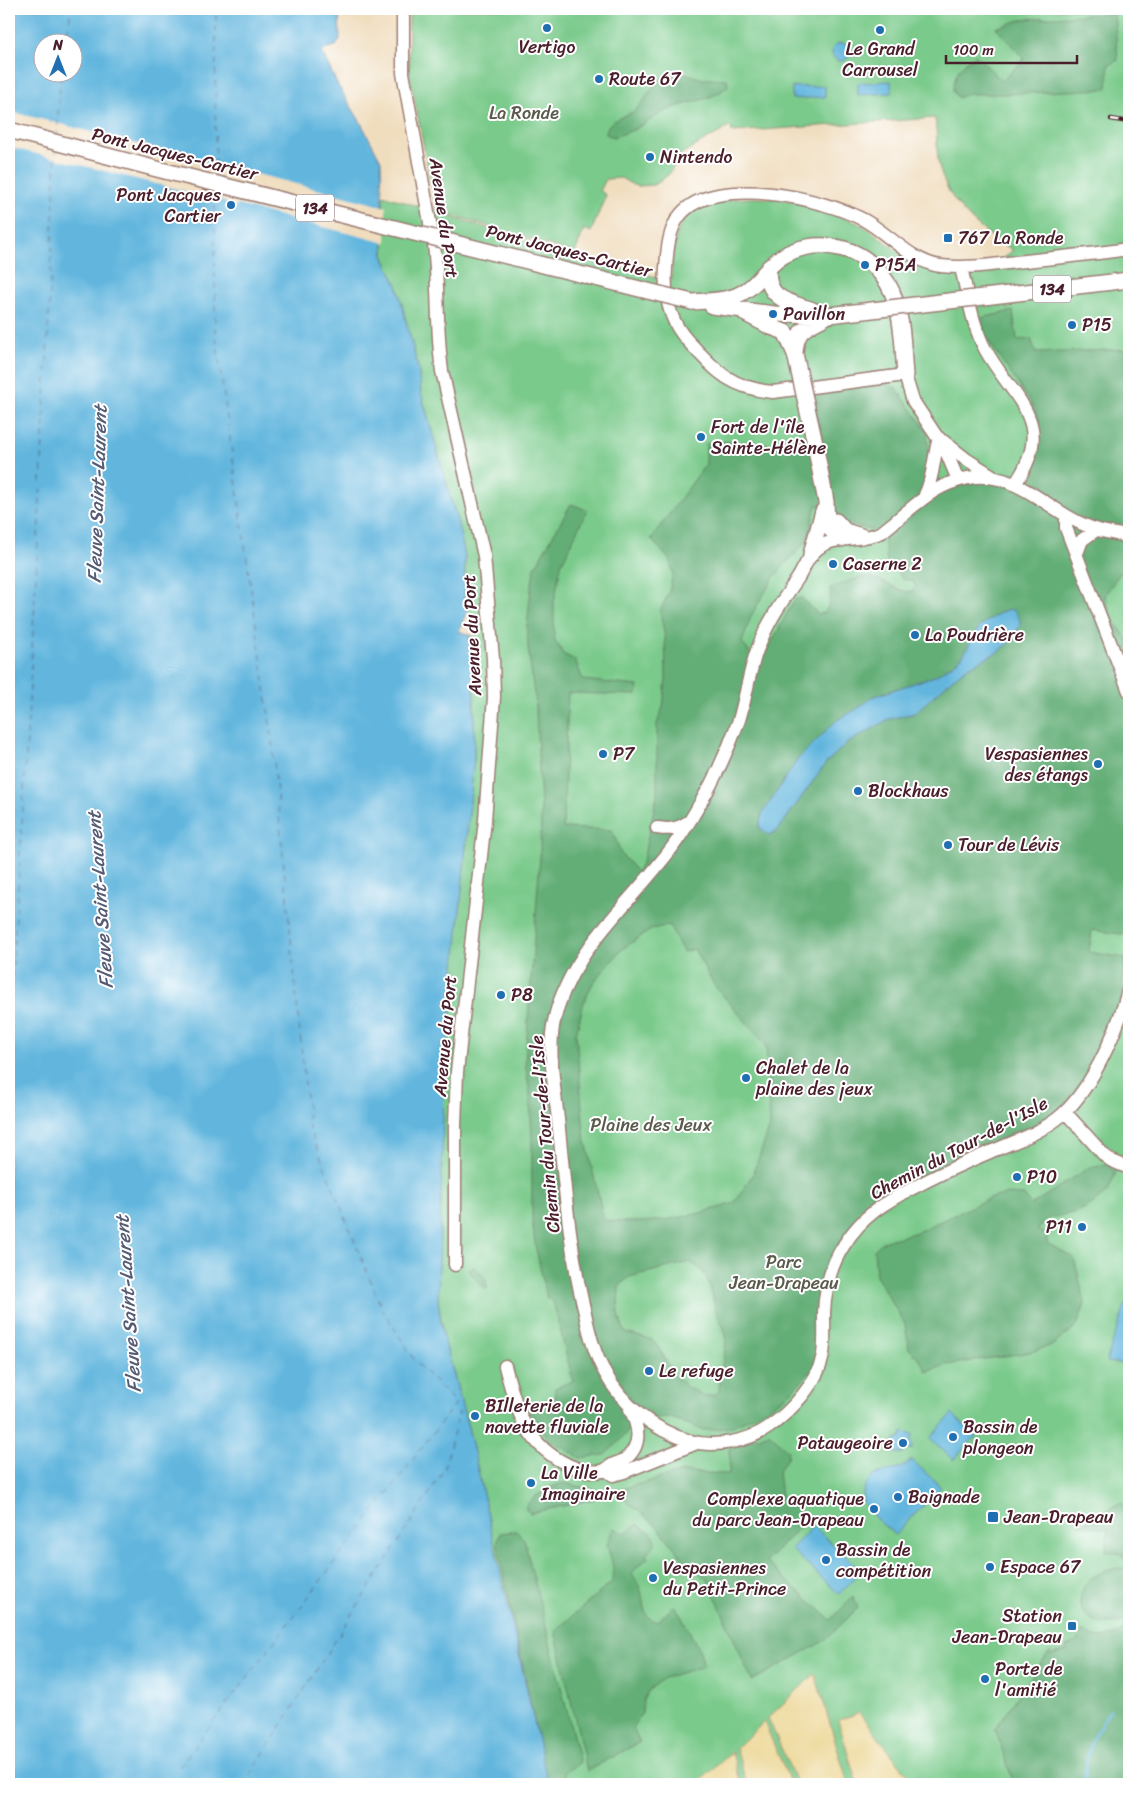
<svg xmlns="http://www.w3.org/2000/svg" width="1138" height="1793" viewBox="0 0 1138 1793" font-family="Sriracha,sans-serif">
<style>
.green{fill:#7aca8b;stroke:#62745b}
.forest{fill:#63ae77;stroke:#566651;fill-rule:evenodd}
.sand{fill:#eeda9e;stroke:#9c7c64}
.water{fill:#62b6de;stroke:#566a84;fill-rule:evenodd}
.pier{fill:#f0ddbe}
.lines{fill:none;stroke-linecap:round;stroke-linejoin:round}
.stream{stroke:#62b6de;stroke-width:2.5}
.ferry{stroke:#545b73;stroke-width:1;stroke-dasharray:6 5;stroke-linecap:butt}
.minor-casing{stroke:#9d7e74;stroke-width:15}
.major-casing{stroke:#9d7e74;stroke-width:18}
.minor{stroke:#fff;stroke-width:12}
.major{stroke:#fff;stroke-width:15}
.rail-casing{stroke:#4a1f2b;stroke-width:4.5}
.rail{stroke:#fff;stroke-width:2.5;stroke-dasharray:8;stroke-linecap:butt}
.major-bridge-casing{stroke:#9d7e74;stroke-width:18;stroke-linecap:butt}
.major-bridge{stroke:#fff;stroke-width:15}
.poi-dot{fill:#1f6fb2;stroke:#fff;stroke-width:2}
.labels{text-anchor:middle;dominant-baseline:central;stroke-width:4;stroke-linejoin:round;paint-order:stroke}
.shield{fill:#fff;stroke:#80626b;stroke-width:1}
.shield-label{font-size:16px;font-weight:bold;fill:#4a1f2b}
.poi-label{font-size:18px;fill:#4a1f2b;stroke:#fff;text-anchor:start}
.park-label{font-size:18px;fill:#5b5b4d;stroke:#fff}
.street-label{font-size:18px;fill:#4a1f2b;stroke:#fff}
.water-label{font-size:19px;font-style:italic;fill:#545b73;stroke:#fff}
</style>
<rect width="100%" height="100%" fill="#fff"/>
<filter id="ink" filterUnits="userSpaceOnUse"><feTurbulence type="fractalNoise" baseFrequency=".02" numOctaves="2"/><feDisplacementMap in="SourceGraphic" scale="10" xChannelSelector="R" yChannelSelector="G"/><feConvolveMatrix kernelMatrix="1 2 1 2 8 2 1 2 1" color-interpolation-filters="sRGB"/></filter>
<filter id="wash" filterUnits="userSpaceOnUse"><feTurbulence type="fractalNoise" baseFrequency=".0096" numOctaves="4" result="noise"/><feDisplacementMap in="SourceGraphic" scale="20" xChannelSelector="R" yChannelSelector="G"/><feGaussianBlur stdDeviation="1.12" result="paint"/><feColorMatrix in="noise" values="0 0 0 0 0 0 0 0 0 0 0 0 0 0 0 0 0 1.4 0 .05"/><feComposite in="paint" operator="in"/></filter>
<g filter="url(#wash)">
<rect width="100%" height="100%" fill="#f0ddbe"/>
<path class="green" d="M409 9H1129V1784H548L531 1700 508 1611 470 1435 443 1335 438 1301 443 1087 474 759V663L469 635 475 637 483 618 467 611 464 602 465 556 458 524 421 393 418 368 397 285 384 258 383 195 574 256 671 281C672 266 673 239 680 226 699 192 765 196 797 202 818 207 841 215 861 225 887 239 908 266 938 273 948 275 982 274 990 269 998 264 1006 256 1013 250 983 233 951 207 941 172 935 155 938 136 935 118L732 132 731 126 681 154 669 174 659 182 653 185 639 186 633 185 621 178 606 179 600 191 606 195 591 232 584 229 575 253 436 210 409 71Z"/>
<path class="forest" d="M1114 13 1118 60 1109 65 1107 89 1009 94H967L958 98 953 91C954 73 961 64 976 55L1002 81 1024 59 996 28 1023 19Z
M673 73 688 74 703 79H727L728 86C712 101 689 101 670 109 657 114 647 123 635 129 628 132 620 135 613 137L606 134C606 119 624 118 634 111 645 102 649 90 659 80 662 77 669 75 673 73Z
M1013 311 1017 340 1031 339 1036 353 1129 349V573H1120L1105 595 1110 616 1129 641V935L1092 930 1089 952 1125 958 1121 999 1100 1052 1079 1086 1064 1105 1046 1119 1027 1130 996 1141 883 1197 863 1214 829 1258 825 1268 822 1301 821 1343 813 1370 787 1395 767 1409 733 1426 720 1429 703 1430 671 1418 653 1419 632 1426 618 1443 604 1455 580 1458 549 1439 525 1405 555 1398V1388L573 1381 553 1301 547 1299 535 1244 532 1219V1140L530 1095 525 1062 540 857 541 806 535 695H534L528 647 527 626 531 588 535 567 571 504 587 510 561 565 554 603V638L563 654 575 660 583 680 638 686 637 695 568 693 563 828 612 830 621 854 637 872 643 860 657 795V724L663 707 666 679 665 638 660 611 669 592 673 574 670 560 651 539 706 464V444L711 441 782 445 791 440 821 435 812 393 881 382 896 388 927 431 929 463 946 490 982 480 1016 490 1028 474 1039 440V420L1031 403 989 342 980 318ZM816 505 825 507 843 523 877 531 884 538 887 561 896 568 902 579 913 581 916 587 911 592C895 592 881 576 865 577 854 578 841 585 830 588 831 598 830 604 825 613L819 614 811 608 802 598 795 599C782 620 774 643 758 662L742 643 751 616 774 577 808 539ZM1009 609 1014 611 1020 626 1008 644 998 652 968 667 951 680 915 713 889 719 846 744 826 763 778 830 769 835 759 827 762 814 798 759 837 720 857 709 872 697 935 676 953 664 962 657 980 626 1001 612ZM669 925 683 952 694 949 714 985 766 1045 770 1126 753 1174 734 1203C691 1217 649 1226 604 1220L584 1133 576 1034 584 1002 593 983 622 949 652 929ZM689 1262C709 1269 711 1293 716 1311 719 1321 727 1330 726 1341 724 1359 719 1373 719 1392L714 1395 705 1396 687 1387 675 1376 657 1345 652 1340 626 1333C617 1319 618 1303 619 1286L629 1277Z
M1099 1165H1107L1116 1172 1108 1191 1091 1205 1076 1212 1046 1219 1038 1230 1047 1235V1243L1074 1258 1085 1303 1077 1326 1053 1345 1031 1352 946 1365 927 1372 919 1359 909 1349 905 1324 876 1276 874 1250 882 1242 917 1232 990 1198 1008 1194 1024 1195 1031 1205 1090 1167Z
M475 1267 486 1280 487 1289H485L468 1269Z
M769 1433 788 1451 787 1458 778 1472 781 1496 797 1509 806 1520 766 1562 831 1620 853 1596 858 1608 824 1641 752 1681 708 1580 689 1566 657 1526 614 1491 683 1472 729 1474 730 1448Z
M564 1483 601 1491 605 1492 604 1497 531 1513 526 1510V1505C534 1496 551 1485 564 1483Z
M1122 1502 1126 1509 1129 1508V1560L1123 1558 1121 1554 1106 1551 1108 1529 1080 1525Z
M637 1524 650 1532 656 1539 654 1545 646 1555 648 1558 637 1567 632 1574C635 1579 638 1583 640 1588 646 1604 639 1614 657 1622L675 1605 700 1651 704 1666 664 1678 649 1690 643 1700 642 1713 632 1728 640 1742 587 1771 555 1631 612 1582 613 1566 607 1545 613 1528 625 1533Z
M516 1531 524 1539 580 1763 564 1772 571 1784H548L544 1768 497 1543 500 1533Z
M1117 1568 1129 1570V1620C1109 1627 1091 1627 1080 1606 1080 1580 1095 1573 1117 1568Z
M1129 1628V1784H1014L995 1729 1049 1652 1050 1651 1051 1655 1067 1650 1066 1647C1075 1644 1079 1639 1083 1631 1100 1644 1112 1635 1129 1628Z"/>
<path class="sand" d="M815 1674 848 1784H797L768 1718Z
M859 1713 915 1784H857L838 1720Z
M764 1722 791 1784H747L736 1748Z
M732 1752 741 1784H697Z"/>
<path class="water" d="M9 9H339L340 39 336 46 327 48 322 52 337 84 360 121 381 161 384 258 397 285 418 368 421 393 458 524 465 556 464 602 467 611 459 631 469 635 474 663V759L444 1086 438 1301 443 1335 470 1435 548 1784H9ZM42 42H72V72H42Z
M832 52a9 9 0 1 1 18 0a9 9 0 1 1-18 0Z
M891 81 892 93 858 95V83Z
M825 86V97L792 99V87Z
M1009 609 1015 611 1020 620V626L1008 644 998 652 968 667 951 680 915 713 889 719 846 744 826 763 778 830 769 835 759 827 762 814 798 759 837 720 857 709 872 697 935 676 953 664 962 657 980 626 1001 612Z
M1129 1294V1364L1106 1362Z
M952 1414 976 1436 953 1460 930 1438Z
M903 1432 913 1435 911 1442 913 1445 912 1450 905 1448 903 1453H894L892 1451 894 1441 901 1438Z
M912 1460 941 1487 895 1535C886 1527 874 1518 866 1508 857 1496 866 1477 880 1473 896 1468 898 1472 912 1460Z
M813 1526 862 1571 839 1594 791 1549Z"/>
<path class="pier" d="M9 111 386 207V243L238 205 236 207 227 204 224 201 9 147Z"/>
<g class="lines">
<path class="stream" d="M1084 1784 1087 1757 1095 1734 1110 1710"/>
<path class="ferry" d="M66 42 71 9
M57 137 59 92 62 72
M215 175 216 9
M9 1021C29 731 44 441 56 150
M166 1784 456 1403 415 1361 382 1309 309 1128 271 731 215 331V192
M244 1784 444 1470 459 1412"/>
</g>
</g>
<g filter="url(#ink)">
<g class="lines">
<defs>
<path id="minor" d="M403 9V73L434 245C439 287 436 329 442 371L484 556 493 659 494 697 485 820 457 1072 455 1125V1265
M961 268C968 295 972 324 985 349 1013 400 1058 422 1015 484
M943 441 966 459 993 476
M958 480 945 449 913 401 905 375 773 392C730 388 716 371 688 341 669 321 664 295 666 268 667 251 669 227 681 214 716 174 823 198 864 220 889 234 913 263 941 266 966 269 991 265 1016 262 1054 258 1092 254 1129 249
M925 495C934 477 933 458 939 438
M1066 516V528L1129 691
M1129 536C1112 534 1096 531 1080 523 1042 505 1014 470 968 478 937 484 921 500 898 519 897 520 883 531 882 532 860 543 832 533 814 552 807 559 803 570 798 578 782 601 767 623 757 650 749 672 746 697 739 720 731 742 721 765 710 786 695 813 679 841 659 864 619 914 565 960 553 1026 548 1059 556 1096 559 1129 565 1190 570 1253 585 1313 589 1333 594 1353 604 1371 621 1404 654 1431 690 1441 714 1448 748 1442 769 1427 791 1411 819 1382 823 1354 825 1341 824 1327 824 1313 825 1288 830 1266 844 1245 862 1216 885 1202 915 1187 939 1174 964 1163 990 1152 1014 1142 1043 1132 1063 1114 1094 1085 1119 1027 1129 987
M1077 553 1082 540 1096 530
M657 828C670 830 677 829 688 822
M1065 1112 1105 1156 1112 1161 1129 1168
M505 1366C515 1404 523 1439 559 1460 572 1468 587 1473 603 1471 605 1470 607 1468 609 1467 613 1463 619 1463 624 1460 643 1446 639 1427 630 1409
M606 1470 613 1475 624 1472 697 1443"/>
<path id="major" d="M769 267C764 299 789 302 813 310
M975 298 1129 280
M692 302C717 300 736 302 755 283 765 273 771 263 783 256 798 247 817 244 834 247 864 251 888 274 896 303 903 324 903 352 905 375
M712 306 774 314 829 315
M746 314 771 327 785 332 795 354
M795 352C797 327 807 328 827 316
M814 439 826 502 827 523 831 530 841 539
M836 521 845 531 861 536
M811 554 823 511"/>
</defs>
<use href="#minor" class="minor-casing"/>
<use href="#major" class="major-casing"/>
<use href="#minor" class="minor"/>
<use href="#major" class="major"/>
<defs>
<path id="rail" d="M1111 119 1129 122"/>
</defs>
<use href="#rail" class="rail-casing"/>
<use href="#rail" class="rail"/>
<defs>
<path id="major-bridge" d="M9 130 157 169 692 302
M829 315 975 298
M795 354 814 439"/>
</defs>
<use href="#major-bridge" class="major-bridge-casing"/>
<use href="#major-bridge" class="major-bridge"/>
</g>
</g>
<g class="poi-dot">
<circle cx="547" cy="28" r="5"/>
<circle cx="880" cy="30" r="5"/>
<circle cx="599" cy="79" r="5"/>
<circle cx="650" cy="157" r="5"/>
<circle cx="231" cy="205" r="5"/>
<rect x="943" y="233" width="10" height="10" rx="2.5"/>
<circle cx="865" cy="265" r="5"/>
<circle cx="773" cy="314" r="5"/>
<circle cx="1072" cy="325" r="5"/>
<circle cx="701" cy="437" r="5"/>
<circle cx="833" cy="564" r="5"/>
<circle cx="915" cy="635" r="5"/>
<circle cx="603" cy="754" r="5"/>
<circle cx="1098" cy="764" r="5"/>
<circle cx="858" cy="791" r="5"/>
<circle cx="948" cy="845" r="5"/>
<circle cx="501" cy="995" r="5"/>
<circle cx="746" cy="1078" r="5"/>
<circle cx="1017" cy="1177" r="5"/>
<circle cx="1082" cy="1227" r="5"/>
<circle cx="649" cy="1371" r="5"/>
<circle cx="475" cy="1416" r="5"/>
<circle cx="953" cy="1437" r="5"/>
<circle cx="903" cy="1443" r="5"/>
<circle cx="531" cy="1483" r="5"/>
<circle cx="898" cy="1497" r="5"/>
<circle cx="874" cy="1509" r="5"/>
<rect x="987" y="1511" width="12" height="12" rx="2.5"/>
<circle cx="826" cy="1560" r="5"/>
<circle cx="990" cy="1567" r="5"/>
<circle cx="653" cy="1578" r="5"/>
<rect x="1067" y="1621" width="10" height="10" rx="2.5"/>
<circle cx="985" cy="1679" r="5"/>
</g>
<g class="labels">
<g class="shield">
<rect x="296" y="194.5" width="38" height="27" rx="4"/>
<rect x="1033" y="275.5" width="38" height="27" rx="4"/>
</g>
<g class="shield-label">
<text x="315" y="208">134</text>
<text x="1052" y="289">134</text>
</g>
<g class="poi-label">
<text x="547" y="47" text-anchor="middle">Vertigo</text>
<text x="880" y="49" text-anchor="middle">Le Grand<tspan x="880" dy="21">Carrousel</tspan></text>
<text x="609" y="79">Route 67</text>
<text x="660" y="157">Nintendo</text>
<text x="221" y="195" text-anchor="end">Pont Jacques<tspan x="221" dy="21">Cartier</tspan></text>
<text x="958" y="238">767 La Ronde</text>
<text x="875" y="265">P15A</text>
<text x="783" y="314">Pavillon</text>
<text x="1082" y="325">P15</text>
<text x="711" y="427">Fort de l'île<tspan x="711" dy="21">Sainte-Hélène</tspan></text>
<text x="843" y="564">Caserne 2</text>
<text x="925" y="635">La Poudrière</text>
<text x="613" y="754">P7</text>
<text x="1088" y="754" text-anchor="end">Vespasiennes<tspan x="1088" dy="21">des étangs</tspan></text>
<text x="868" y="791">Blockhaus</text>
<text x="958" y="845">Tour de Lévis</text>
<text x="511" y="995">P8</text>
<text x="756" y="1068">Chalet de la<tspan x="756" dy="21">plaine des jeux</tspan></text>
<text x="1027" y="1177">P10</text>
<text x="1072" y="1227" text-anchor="end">P11</text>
<text x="659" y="1371">Le refuge</text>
<text x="485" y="1406">BIlleterie de la<tspan x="485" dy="21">navette fluviale</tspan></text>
<text x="963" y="1427">Bassin de<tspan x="963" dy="21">plongeon</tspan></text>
<text x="893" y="1443" text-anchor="end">Pataugeoire</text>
<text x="541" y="1473">La Ville<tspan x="541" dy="21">Imaginaire</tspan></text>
<text x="908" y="1497">Baignade</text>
<text x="864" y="1499" text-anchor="end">Complexe aquatique<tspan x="864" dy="21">du parc Jean-Drapeau</tspan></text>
<text x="1004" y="1517">Jean-Drapeau</text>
<text x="836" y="1550">Bassin de<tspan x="836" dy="21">compétition</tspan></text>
<text x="1000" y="1567">Espace 67</text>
<text x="663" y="1568">Vespasiennes<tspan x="663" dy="21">du Petit-Prince</tspan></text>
<text x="1062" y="1616" text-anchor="end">Station<tspan x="1062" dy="21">Jean-Drapeau</tspan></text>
<text x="995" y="1669">Porte de<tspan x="995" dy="21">l'amitié</tspan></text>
</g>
<g class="park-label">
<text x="524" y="113">La Ronde</text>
<text x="651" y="1125">Plaine des Jeux</text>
<text x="784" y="1262">Parc<tspan x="784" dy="21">Jean-Drapeau</tspan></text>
</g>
<g class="street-label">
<text transform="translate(175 154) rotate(14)">Pont Jacques-Cartier</text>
<text transform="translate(444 218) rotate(82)">Avenue du Port</text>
<text transform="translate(569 251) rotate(14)">Pont Jacques-Cartier</text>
<text transform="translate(472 635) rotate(-93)">Avenue du Port</text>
<text transform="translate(445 1036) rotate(-85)">Avenue du Port</text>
<text transform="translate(545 1134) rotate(-95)">Chemin du Tour-de-l'Isle</text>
<text transform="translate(959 1148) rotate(-28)">Chemin du Tour-de-l'Isle</text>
</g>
<g class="water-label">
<text transform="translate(97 494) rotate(-88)">Fleuve Saint-Laurent</text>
<text transform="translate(100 900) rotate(-94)">Fleuve Saint-Laurent</text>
<text transform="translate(128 1304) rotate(-94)">Fleuve Saint-Laurent</text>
</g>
</g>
<rect width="1138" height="1793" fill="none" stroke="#fff" stroke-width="30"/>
<g transform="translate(58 58)"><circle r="24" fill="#ffffff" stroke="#b7a5aa"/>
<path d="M0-4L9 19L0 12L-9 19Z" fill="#1f6fb2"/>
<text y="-8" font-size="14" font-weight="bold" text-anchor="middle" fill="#4a1f2b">N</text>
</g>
<path d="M946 55v8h131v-8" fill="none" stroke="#4a1f2b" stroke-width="2.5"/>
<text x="953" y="55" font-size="15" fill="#4a1f2b" stroke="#ffffff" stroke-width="4" paint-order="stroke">100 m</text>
</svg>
